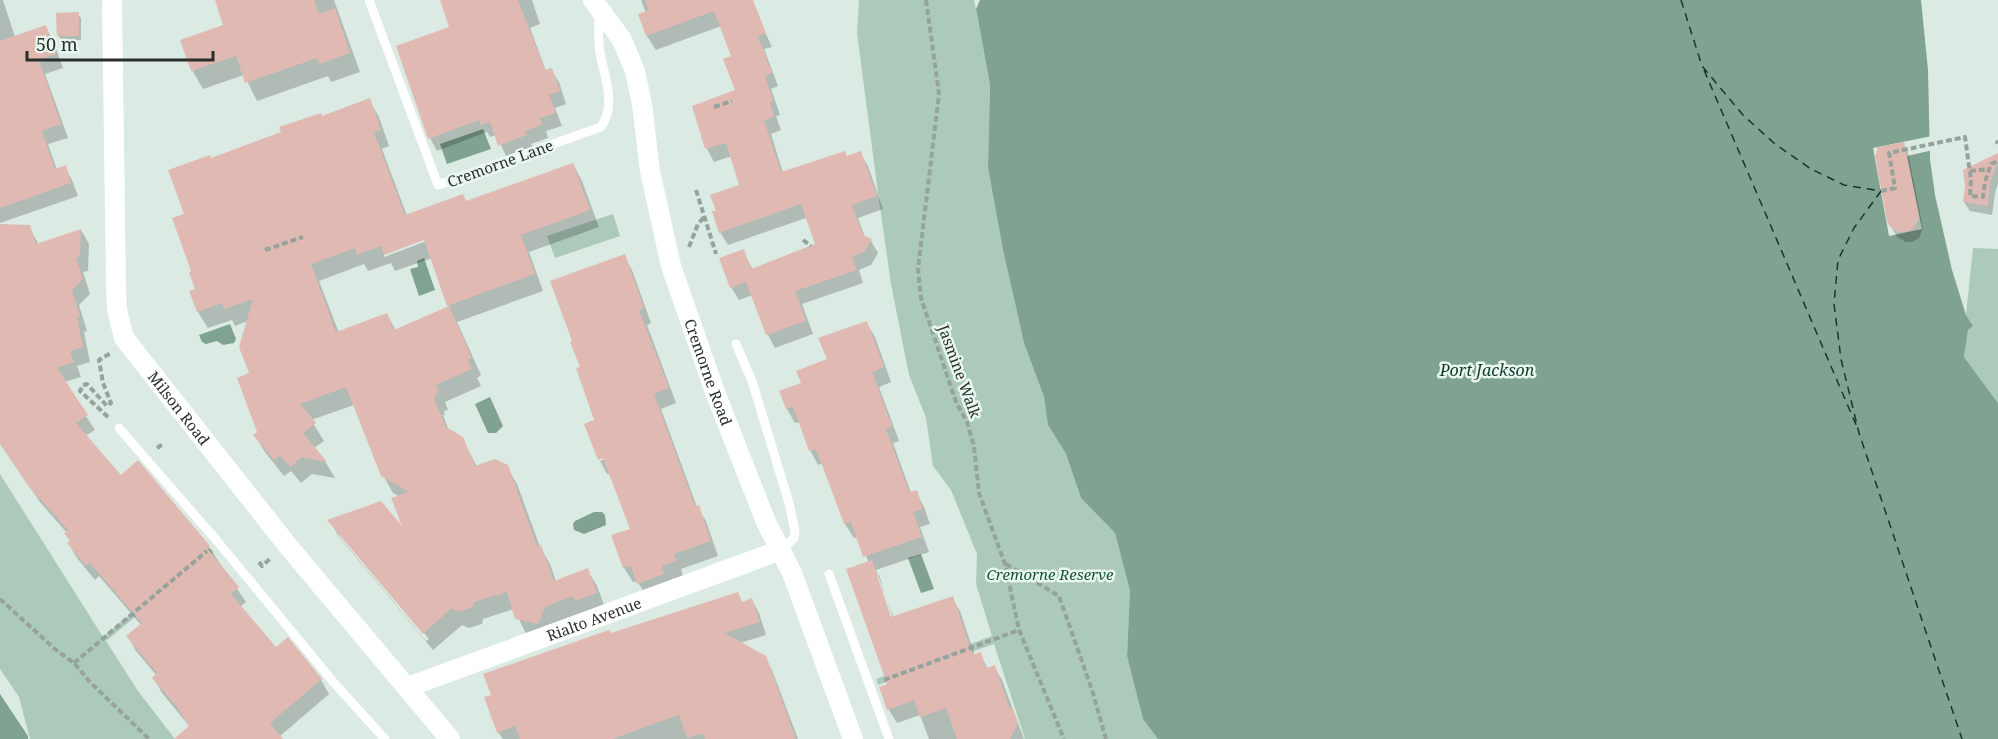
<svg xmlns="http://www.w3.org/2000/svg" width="1998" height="739" viewBox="0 0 1998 739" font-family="'Noto Serif',serif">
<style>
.green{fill:#abcab9}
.water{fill:#80a290}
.pier{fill:#dbeae2}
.shadow{fill:#0003;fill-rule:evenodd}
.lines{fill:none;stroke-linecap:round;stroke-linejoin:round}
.ferry{stroke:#0e3c29;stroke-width:1.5;stroke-dasharray:8 6;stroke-linecap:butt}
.building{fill:#e0b9b3}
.path{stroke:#96a29c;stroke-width:4;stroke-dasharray:6 3;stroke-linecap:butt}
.service{stroke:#fff;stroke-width:9}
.minor{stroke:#fff;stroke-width:20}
.labels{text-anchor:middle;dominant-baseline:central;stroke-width:5;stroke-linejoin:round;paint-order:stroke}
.street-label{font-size:15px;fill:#292f2c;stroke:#e9f7ef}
.park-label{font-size:15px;font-style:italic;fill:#145239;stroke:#e9f7ef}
.water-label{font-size:16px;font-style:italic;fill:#0e3c29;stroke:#e9f7ef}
</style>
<rect width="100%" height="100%" fill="#dbeae2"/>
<path class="green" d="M859 0H974L990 85 988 168 1003 250 1024 343 1044 397 1048 425 1066 454 1081 498 1115 533 1130 591 1127 656 1143 719 1158 739H1025L994 644 878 685 876 679 992 636 976 584 977 554 951 490 933 466 926 418 909 375 891 284 878 193 857 33Z
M613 214 620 236 555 258 547 236Z
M1973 248 1998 249V403L1964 357 1968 330 1973 326 1966 315Z
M0 474 103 637 210 548 214 552 106 641 138 691 175 739H30L19 697 0 669Z"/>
<path class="water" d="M980 0H1921L1928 70 1930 159 1935 195 1952 270 1966 315 1973 326 1968 330 1964 357 1998 403V739H1158L1143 719 1127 656 1130 591 1115 533 1081 498 1066 454 1048 425 1044 397 1024 343 1003 250 988 168 990 85 976 9Z
M483 129 491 149 447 164 440 144Z
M424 258 435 290 419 296 410 269 418 267 417 261Z
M230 324 236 339 234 343 223 345 217 341 206 344 202 342 199 335Z
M490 397 503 426 496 433H488L475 404Z
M594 512H602L605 515 606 525 584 534 574 530 573 524 575 521Z
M921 554 934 589 921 593 908 558Z
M0 694 28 736V739H0Z"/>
<path class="pier" d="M1932 136 1933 150 1907 156 1922 229 1889 236 1873 148Z"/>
<path class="shadow" d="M0 0H3L15 37 45 27 53 40 63 68 45 74 68 138 48 144 57 170 65 167 72 180 78 196 0 223Z
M216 0H334L360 72 331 82 328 76 257 101 244 75 203 89 192 70 225 26Z
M441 0H532L540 24 530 28 546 71 551 70 559 82 566 104 555 108 562 126 546 131 548 138 531 144 533 148 507 158 496 135 490 137 487 132 437 151 430 138 451 28Z
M641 0H726L757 15 772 47 764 49 778 86 771 89 780 115 776 116 781 130 771 134 783 173 860 153 868 166 883 209 858 218 865 238 871 241 878 253 871 265 859 270 863 283 802 304 813 334 775 348 768 335 753 295 739 300 731 287 743 251 753 270 817 245 806 218 728 245 720 232 718 212 741 186 732 156 714 162 707 149 693 107 736 91 733 57 721 26 656 50 647 36 640 15 646 13Z
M78 14 81 18V40H61L58 35Z
M369 100 379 117 389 146 382 149 407 216 466 202 573 164 582 181 599 227 529 252 543 291 457 322 481 375 477 378 481 386 445 402 448 410 444 411 445 415H443L449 431 462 438 477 467H507L517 484 540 547 550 564 556 581 587 570 597 586 606 610 527 636 514 609 483 619 482 624 469 628 462 625 433 650 339 537 330 521 405 533 400 497 393 493 383 475 354 405 311 420 324 441 314 448 326 463 335 478 312 474 301 483 291 471 284 476 265 452 255 436 259 433 251 374 248 321 235 326 232 320 208 328 198 312 191 292 197 290 186 214 210 159ZM431 236 432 239 384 257V253ZM432 258 449 307 396 330 387 315 339 333 319 281 364 264 368 271 391 263 395 271ZM338 535H342L429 639 426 641Z
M1903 143 1908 153 1923 228 1919 238 1912 242H1906L1897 237 1888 220Z
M1998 155V183L1995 193 1992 215 1970 211 1964 202Z
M0 225 29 227 39 245 81 230 89 244 88 271 83 272 90 294 79 305 87 331 84 332 90 362 77 366 81 377 64 382 95 430 85 436 121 477 138 462 209 547 246 602 240 607 276 649 321 680 329 694 279 737 281 739H189L190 727 162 693 154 678 157 676 136 651 128 636 141 625 99 576 95 580 77 558 69 544 71 542 67 533 40 502 0 443Z
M624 256 632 270 651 323 647 325 676 403 661 409 697 507 706 521 718 556 681 569 683 576 647 597 637 581 633 582 624 568 632 529 611 473 607 474 600 461 611 457 596 421 582 368Z
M866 322 875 337 891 382 879 387 899 441 893 443 911 493 916 492 924 507 930 524 920 527 929 552 876 570 894 618 952 598 960 611 975 656 980 654 988 669 994 667 1002 680 1024 739H929L920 715 897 723 889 710 881 688 889 684 869 563 858 537 854 538 845 524 823 463 818 465 810 450 800 422 795 423 787 409 781 392 803 384ZM876 575H879L895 624 892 625Z
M737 594 743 603 752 600 759 613 766 635 740 643 765 657 772 670 798 739H503L498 732 610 635Z"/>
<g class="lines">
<path class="ferry" d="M1681 0 1702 66 1743 115 1775 144 1811 169 1844 185 1881 191 1854 228 1838 260 1834 304 1841 359 1859 433 1962 739
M1704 70 1857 427"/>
</g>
<path class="building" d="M215 0H314L319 14 335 8 350 53 319 64 317 58 245 83 236 56 191 71 180 40 223 25Z
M440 0H518L545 70 552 68 560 91 549 95 556 113 540 118 542 125 525 131 527 135 498 146 490 122 481 125 479 120 428 139 396 46 449 27Z
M645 0H753L766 33 758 36 772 73 765 76 773 101 770 103 774 117 764 120 781 172 845 151 847 156 861 151 877 196 852 205 863 235 872 239 864 252 852 257 857 270 795 291 806 321 766 335 746 282 730 288 719 258 744 249 751 269 815 244 801 204 719 233 712 211H716L710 195 739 185 726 143 705 149 692 106 735 90 723 59 731 56 714 11 646 36 638 14 649 10Z
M79 12V36H57L56 13Z
M46 25 56 54 39 60 61 124 42 131 55 169 66 165 71 183 0 208V41Z
M370 98 381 129 374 132 405 215 463 194 466 201 573 163 590 210 521 235 535 274 447 306 424 240 384 255 381 246 357 255 355 248 311 264 336 332 387 313 394 330 449 306 472 358 468 360 472 369 436 385 439 392 435 394 436 397 434 398 446 427 463 437 475 466 495 459 508 465 537 546 541 545 554 581 588 568 597 593 575 601 573 596 545 607 538 624 515 619 507 592 474 602 473 607 458 612 452 608 423 634 327 520 381 501 402 526 391 498 409 492 381 476 346 387 300 404 316 423 303 433 327 462 302 457 290 467 280 455 274 460 253 435 257 432 237 378 249 373 239 347 253 299 224 309 222 303 197 312 189 291 195 289 189 272 191 271 172 218 184 214 168 170 210 155 211 158 281 132 279 127 321 113 322 116Z
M1904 142 1919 217 1914 228 1906 232H1899L1890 227 1887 221 1875 156 1878 147Z
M1998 153V161L1990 183 1988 206 1963 202 1965 186 1963 170Z
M0 224 30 225 36 244 81 229 80 256 76 258 83 279 72 290 80 316 77 318 83 347 70 351 74 362 57 368 88 415 76 423 121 475 138 460 210 546 207 548 239 587 231 594 276 647 288 637 322 679 270 723 283 739H174L189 726 177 707 152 678 157 673 126 636 142 623 90 563 86 566 67 543 70 541 64 533 68 530 29 487 0 444Z
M625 254 644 308 639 310 669 388 654 394 695 506 699 505 711 541 674 554 676 561 662 566 664 574 637 584 631 566 623 568 611 535 630 529 603 458 598 460 584 424 594 420 576 368 580 367 570 342 572 341 550 281Z
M867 321 884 367 872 372 892 426 886 429 909 492 917 490 923 509 913 512 922 537 863 557 851 522 844 524 818 454 815 449 809 451 793 407 786 409 779 391 801 383 796 371 827 359 818 338Z
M872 560 891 617 953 596 973 655 981 652 986 668 995 665 1009 707 1013 709 1018 723 1010 739H957L946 708 920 717 914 700 887 710 879 687 887 684 846 569Z
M738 592 742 602 752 598 760 622 725 633 766 656 796 739H705L703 733 687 738 679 715 612 739H520L515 726 497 733 484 697 491 695 483 674 609 630 611 633Z"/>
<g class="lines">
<path class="path" d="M926 0 939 94 918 269 921 298 956 402 967 422 974 446 979 493 1005 564 1019 630 1064 739
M714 107 732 101
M1996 141 1998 143
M1970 171 1989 169
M696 190 716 254
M1881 191 1895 188 1889 153 1965 137 1971 180 1970 196 1983 197 1985 182 1991 164 1998 161
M803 240 811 246
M689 247 698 224 704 217
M265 250 303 237
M108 417 80 391 83 385 87 384 107 406 111 403 103 383 99 360 111 353
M157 448 164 443
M259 562 262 566 271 558
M1006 564 1059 596 1092 690 1106 739
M0 599 56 650 74 663 89 681 149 739
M74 663 207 551
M884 680 1019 630"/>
<path class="service" d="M369 0 438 185 601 127C617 104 604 76 600 53 598 40 599 27 599 14
M736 344 752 381 789 503 795 531 794 538 781 550
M119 428 218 542 335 684 385 739
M829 574 889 739"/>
<g class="minor">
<path id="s1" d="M112 0 116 288 117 310 124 338 288 546 450 739"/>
<path id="s2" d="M593 0 622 40 635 71 642 104 650 171 671 266 715 392 766 522 792 573 853 739"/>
<path id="s3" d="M408 687 781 550"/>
</g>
</g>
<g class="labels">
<g class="street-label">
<text transform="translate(500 163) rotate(-20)">Cremorne Lane</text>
<text transform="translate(960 371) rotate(70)">Jasmine Walk</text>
<text stroke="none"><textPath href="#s2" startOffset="394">Cremorne Road</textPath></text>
<text stroke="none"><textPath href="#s1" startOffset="428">Milson Road</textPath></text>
<text stroke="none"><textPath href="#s3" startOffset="198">Rialto Avenue</textPath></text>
</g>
<g class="park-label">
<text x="1050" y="574">Cremorne Reserve</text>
</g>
<g class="water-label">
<text x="1487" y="370">Port Jackson</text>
</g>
</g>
<path d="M27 51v9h186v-9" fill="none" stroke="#292f2c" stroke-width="3"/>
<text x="36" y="51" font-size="18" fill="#292f2c" stroke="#e9f7ef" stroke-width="4.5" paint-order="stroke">50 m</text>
</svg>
